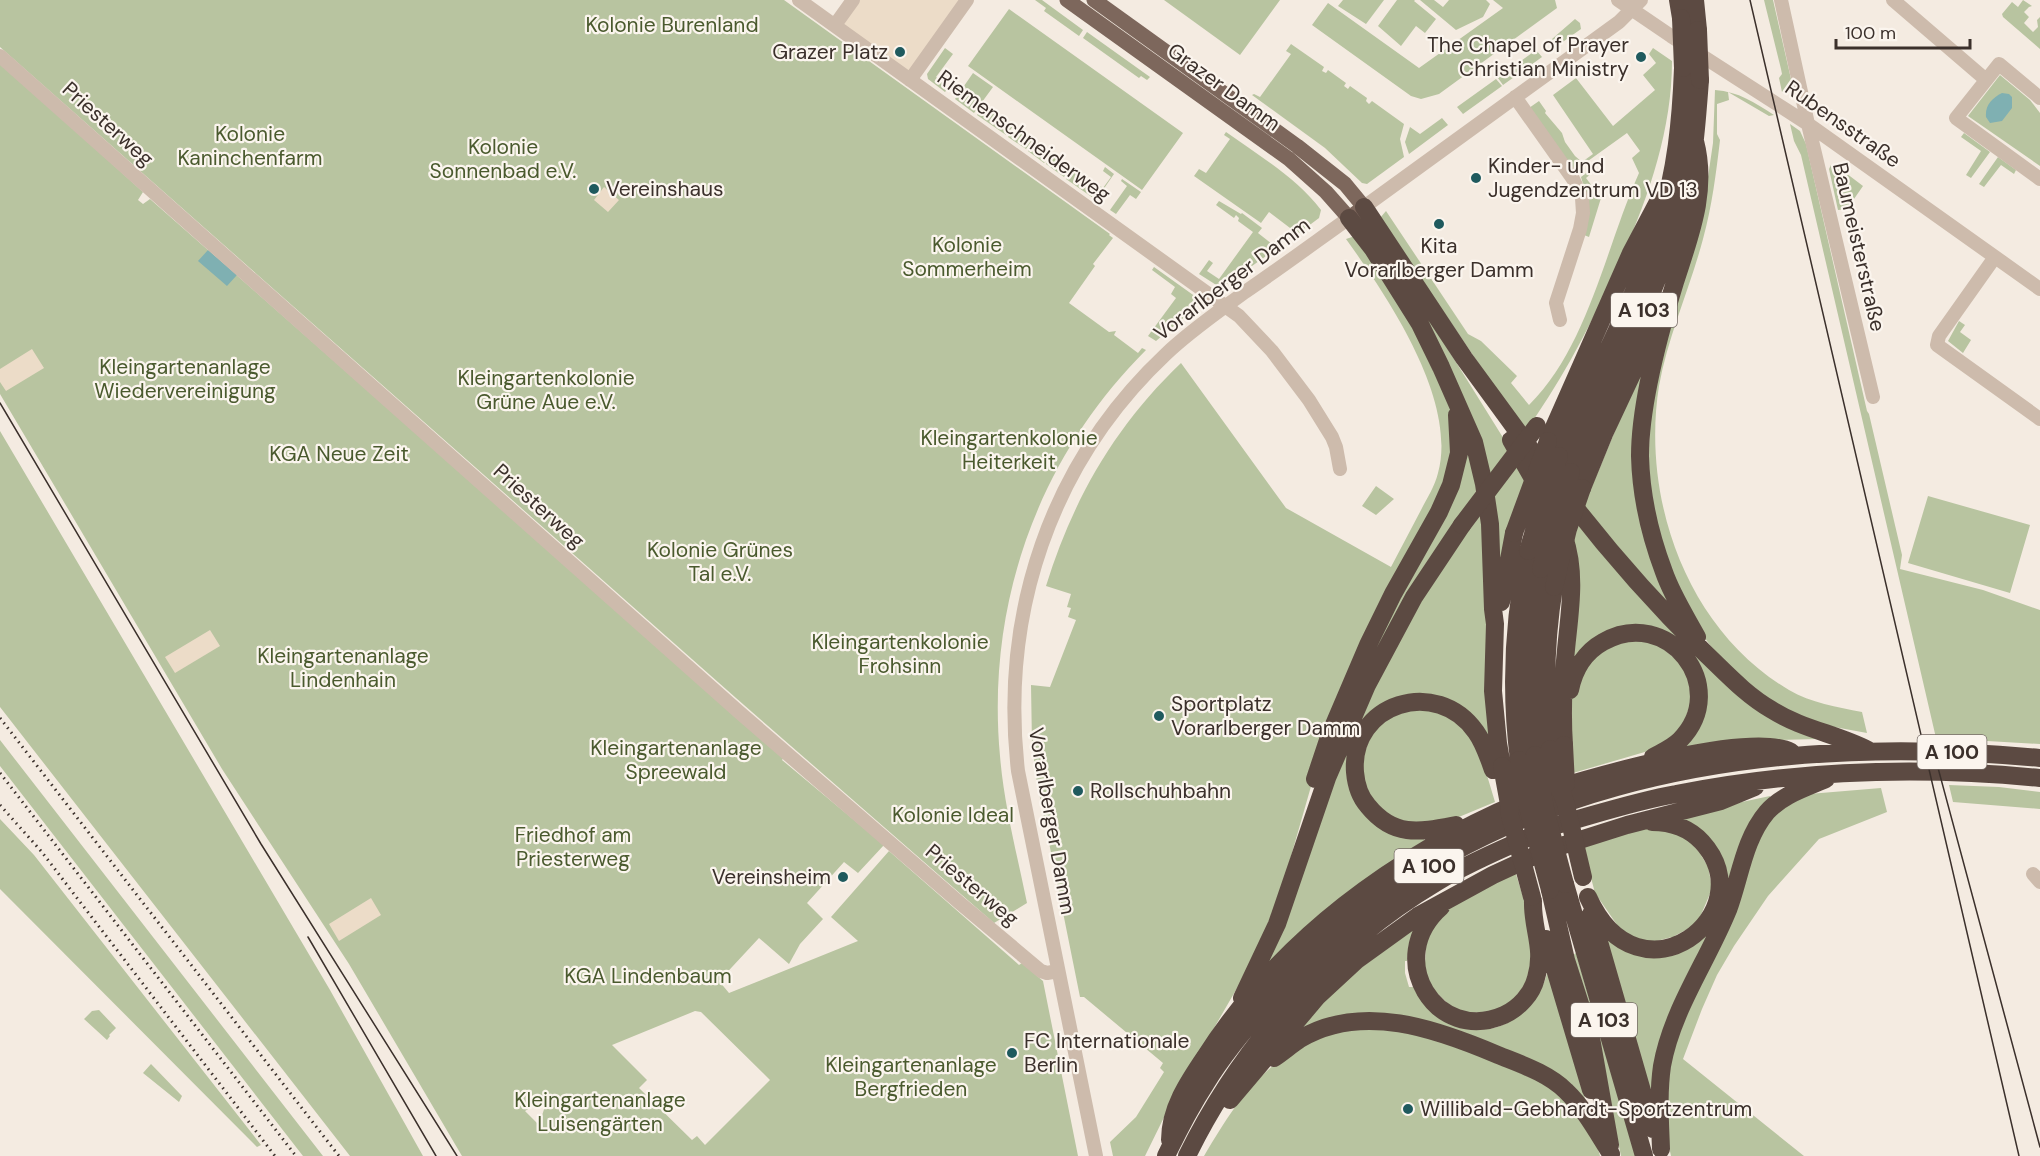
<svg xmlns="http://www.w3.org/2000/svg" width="2040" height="1156" viewBox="0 0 2040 1156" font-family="'DM Sans',sans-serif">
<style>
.green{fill:#b8c4a0;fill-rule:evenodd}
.plaza{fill:#ecdcc8}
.water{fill:#7fb0b2}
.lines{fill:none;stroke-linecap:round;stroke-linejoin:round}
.minor{stroke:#cdbbac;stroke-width:14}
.major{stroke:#7d675c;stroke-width:15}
.highway{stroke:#5c4a42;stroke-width:18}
.tram{stroke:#3b302b;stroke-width:1.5}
.rail{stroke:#3b302b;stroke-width:3;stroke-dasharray:1.5 4.5;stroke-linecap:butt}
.highway-bridge{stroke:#5c4a42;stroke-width:18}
.poi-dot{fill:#1f5a5e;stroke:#fbf5ee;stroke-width:2}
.labels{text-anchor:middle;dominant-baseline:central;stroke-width:4.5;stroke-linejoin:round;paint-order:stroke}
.shield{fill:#fbf5ee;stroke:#756b66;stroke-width:1.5}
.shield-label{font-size:20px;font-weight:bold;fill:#3b302b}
.park-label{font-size:21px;fill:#4a5a2e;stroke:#fbf5ee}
.poi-label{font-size:21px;fill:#3b302b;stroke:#fbf5ee;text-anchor:start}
.street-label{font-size:21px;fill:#3b302b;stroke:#fbf5ee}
</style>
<rect width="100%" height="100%" fill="#f4ebe1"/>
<path class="green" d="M0 0H784L1110 234 1109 235 1113 238 1093 264 1095 266 1069 303 1109 332 1116 331 1114 335 1138 353 1142 348 1146 350C1038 458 986 604 1000 756 1004 805 1017 854 1027 903L994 923 736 698 0 47Z
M1035 0H1042L1083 30 1079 36 1044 11 1046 8Z
M1164 0H1280L1240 55Z
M1343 0H1384L1366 24 1338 6Z
M1397 0H1415L1414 1 1436 19 1425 33 1416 26 1401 46 1378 26Z
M1420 0H1434L1443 7 1449 0H1486L1490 4 1483 17 1456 30Z
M1493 0H1555L1557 8 1439 94 1421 99 1411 96 1312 25 1328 3 1419 68 1503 8Z
M1764 0H1773L1791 79 1789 87 1782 92 1779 78 1782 74 1781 69Z
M2023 0 2032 6 2029 7 2024 12 2029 17 2024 23 2033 32 2038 27 2037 20 2040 17V49L2003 17 2002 14 2012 2 2018 7Z
M1009 9 1183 133 1142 190 968 66Z
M1575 19 1580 23 1581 29 1557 46 1552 39Z
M1087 32 1150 77 1147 80 1141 76 1139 78 1083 38Z
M1291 44 1324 67 1322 71 1326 73 1328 70 1346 83 1344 86 1348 89 1350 86 1367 98 1366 101 1369 104 1372 101 1404 124 1400 139 1404 157 1367 184 1362 183 1325 148 1252 95 1254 94 1260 97 1291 54 1286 51Z
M945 48 953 54 936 77 949 87 945 92 928 79 927 74Z
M1653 48 1672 61C1672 139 1642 215 1609 285 1585 336 1558 386 1525 432L1380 218 1386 211 1468 334 1481 341 1517 376 1511 383 1529 405C1588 347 1606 246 1639 173L1632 158 1640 151 1627 133 1574 171 1529 108 1539 101 1546 111 1545 113 1562 133 1565 142 1575 156 1582 162 1593 154 1553 95 1576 78 1613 126 1655 90 1643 75 1656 63 1649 54Z
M1536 50 1542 57 1503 85 1498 78Z
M0 62 143 192 138 200 143 204 150 199 784 757 782 760 884 845 858 873 844 862 807 903 823 919 800 944 789 964 759 938 719 981 729 993 858 941 831 917 889 851 1019 965 1022 963 1043 981 1078 1156H462L349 964 222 769 0 394ZM695 1011 701 1012 770 1080 705 1145 697 1136 692 1140 639 1088 647 1080 612 1045ZM543 1100 546 1103 539 1125 525 1111Z
M973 73 993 87 974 113 955 99Z
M2000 75 2030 100 2040 113V166L1968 116Z
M1496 79 1502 86 1463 114 1457 107Z
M1715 90C1739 92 1754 102 1774 115L1769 116 1728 92 1729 100 1717 104V134L1720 140C1716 174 1712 206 1703 239 1690 288 1668 336 1659 386 1641 499 1687 630 1789 690 1811 703 1837 707 1862 712L1867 733 1818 724 1778 709 1717 655 1702 634 1670 575 1647 482 1653 375 1703 211 1713 143Z
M985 104 1014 125 1006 135 977 115Z
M1442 118 1448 125 1409 154 1405 142 1410 127 1420 134Z
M1790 124 1800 131 1806 144 1867 411 1869 414 1902 555 1900 569 1983 590 2040 610V744L1936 738 1801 155 1794 141Z
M1016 126 1022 131 1021 133 1025 136 1027 134 1033 139 1026 149 1008 137Z
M1226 132C1258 155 1297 178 1321 210L1319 218 1291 239 1289 238 1294 231 1269 212 1261 223 1194 176 1199 169 1206 173 1230 139 1224 135Z
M1964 133 1990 152 1971 178 1966 175 1981 151 1961 137Z
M1035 140 1052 152 1044 163 1028 151Z
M1054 153 1060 158 1059 160 1063 163 1065 161 1071 166 1064 177 1046 164Z
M1998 157 2016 170 2014 174 2001 165 1984 187 1979 184Z
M1834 164 1863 186 1847 209 1838 210 1829 169 1831 165Z
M1105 167 1114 174 1096 200 1066 179 1074 168 1103 188 1111 177 1103 171Z
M1590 170 1592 173 1586 178 1601 198 1589 237 1584 235 1586 194 1581 177Z
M1122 179 1141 192 1136 199 1130 195 1116 214 1110 210 1127 186 1121 181Z
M1219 201 1241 214 1242 213 1262 228 1258 233 1272 244 1277 239 1283 244 1221 288 1199 274 1209 260 1213 263 1207 271 1219 279 1253 232 1238 221 1239 218 1236 215 1234 218 1216 205Z
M1355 236 1410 321 1449 404 1453 421 1454 460 1320 755 1275 912 1248 969 1172 1101 1145 1156H1113L1110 1142 1136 1117 1164 1072 1160 1068 1163 1063 1084 997H1080L1037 783 1032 745 1031 685 1050 687 1076 620 1068 617 1071 608 1067 607 1071 594 1046 586C1073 499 1115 426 1181 363L1286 508 1391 567C1401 548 1411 529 1421 510 1427 498 1435 486 1438 473 1458 400 1387 296 1346 239Z
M1393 261 1527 476 1499 577 1488 478Z
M1154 267 1196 297 1198 302 1195 308 1156 341 1148 336 1176 298 1171 294 1175 287 1152 270Z
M1959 321 1965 325 1960 332 1971 340 1963 353 1948 341Z
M1640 371 1644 373 1636 444 1681 618 1582 510Z
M0 431 330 990 423 1156H350L0 707Z
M1463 439 1480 491 1337 732Z
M1376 486 1394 499 1376 515 1362 506Z
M1928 496 2030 525 2010 593 1908 563Z
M1482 508 1491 744 1458 706 1370 715 1353 793 1424 839 1425 842 1259 975 1328 793 1396 639Z
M1577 520 1651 604 1818 739 1777 740 1679 751 1705 698 1654 628 1574 661 1571 545Z
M1620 640H1653L1686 668 1692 700 1681 730 1655 749 1573 773 1571 701 1574 689 1592 658Z
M1403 709H1436L1470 733 1486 772 1495 802 1442 824 1396 821 1369 798 1360 765 1373 730Z
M0 740 323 1156H303L0 766Z
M1949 785 1999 787 2040 792V809L1953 802Z
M1881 788 1887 812 1819 839 1768 896 1734 946 1717 975 1702 1009 1683 1059 1804 1156H1671L1667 1137 1669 1060 1750 857 1771 815 1809 794Z
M1770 796V797L1725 893 1676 816Z
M0 819 34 855 261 1145 257 1147 0 889Z
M1659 828 1688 838 1708 864 1712 889 1697 924 1665 941H1643L1622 932 1595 893 1590 874 1584 843 1630 830Z
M1515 871 1524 900 1535 971 1506 1010 1459 1014 1424 981 1427 929 1441 912Z
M1415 926 1409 944 1407 961H1405V973L1409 987H1413C1430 1019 1472 1041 1507 1023 1514 1019 1519 1013 1524 1007 1538 994 1544 988 1548 969L1588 1109 1579 1097 1427 1026 1295 1032 1326 995Z
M1713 926 1653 1102 1604 933 1627 949Z
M1576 953 1636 1156H1621L1607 1089 1573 955Z
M99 1010 116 1028 109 1035 110 1036 107 1040 84 1019 92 1011Z
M1342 1028 1425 1032 1562 1091 1594 1134 1600 1156H1204C1227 1117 1249 1081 1287 1055 1303 1044 1324 1037 1342 1028Z
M151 1064 182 1096 179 1102 143 1073Z"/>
<path class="plaza" d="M853 0H967L910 80 835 25Z
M604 187 619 200 608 212 594 200Z
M32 349 44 368 6 391 0 382V369Z
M210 630 220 646 175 673 165 657Z
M371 898 381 915 339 941 329 924Z"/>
<path class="water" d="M2002 93 2009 94 2012 97V108L2002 121 1990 123 1986 117C1985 105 1992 98 2002 93Z
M208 250 237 275 227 286 198 261Z"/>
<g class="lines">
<path class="minor" d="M799 0 1239 316 1272 351 1309 400 1332 437 1336 447 1340 469
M1618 0 1671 36 1808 124 2040 289
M1781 0 1808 124 1873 397
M1893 0 1985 79
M835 25 853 0
M0 56 739 712 961 904 1041 971 1047 973 1058 971
M910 80 967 0
M1515 97 1573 179 1582 198 1583 213 1580 229 1556 303 1560 320
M2040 98 1999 64 1956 118 2040 179
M1364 207 1619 22 1641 0
M1995 257 1939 336 1937 345 2040 419
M2033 874 2040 882
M1096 1156 1018 771C1000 614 1050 463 1166 354 1190 331 1218 312 1245 292 1280 268 1314 243 1349 218"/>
<path class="major" d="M1067 0 1289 159 1326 192 1349 218 1364 207 1345 184 1297 146 1094 0"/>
<path class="highway" d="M1678 0 1681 18
M1695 0 1698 30
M1695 141C1708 191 1690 235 1675 282 1659 334 1640 403 1640 456 1641 496 1650 535 1664 572 1672 595 1685 615 1697 637
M1364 207 1464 358 1548 473
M1349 218 1373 249 1420 324 1441 367 1474 442 1484 484 1490 524 1493 609 1495 624 1493 691 1498 743 1502 766
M1511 440 1540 491
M1548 441 1631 253 1659 200
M1559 456C1593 378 1634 303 1660 221 1676 172 1681 120 1683 68
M1571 472C1610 380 1661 291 1685 193 1695 156 1697 118 1700 80
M1582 488 1604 434 1655 325
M1567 497C1610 553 1656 605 1706 654 1727 674 1746 695 1772 710 1802 729 1837 734 1868 750
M1564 537C1578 577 1568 620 1565 661 1563 689 1562 717 1564 745
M1501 602 1514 533
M1570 690C1574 670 1585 652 1603 642 1667 605 1732 687 1680 740 1672 748 1662 752 1653 757
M1550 749C1544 694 1545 641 1554 587
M1535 755C1527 692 1529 631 1541 569
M1519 760C1510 689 1513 621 1528 551
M1315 779 1330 734 1368 645 1393 594 1439 512 1451 485 1459 453 1457 415
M1551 790C1597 776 1752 731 1791 752
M1456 825C1420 832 1394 838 1368 806 1360 797 1356 784 1355 772 1350 703 1437 676 1476 732 1484 743 1488 756 1493 770
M1557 825C1597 814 1636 801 1676 794 1797 770 1918 766 2040 778
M1565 884 1644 1156
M1550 890 1566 960 1591 1038 1610 1145
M1588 897C1640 1012 1766 912 1702 842 1689 828 1671 822 1652 822
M1441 907C1383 958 1436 1045 1504 1015 1519 1008 1532 994 1536 978 1545 948 1532 929 1533 901
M1591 914 1653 1129
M1546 939 1591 1090
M1242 998 1277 924 1327 778 1367 685 1414 597 1462 525
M1274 1058C1283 1052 1291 1045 1300 1039 1362 1002 1437 1029 1498 1055 1520 1064 1548 1073 1566 1091 1584 1108 1597 1132 1611 1154
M1230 1100 1317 997 1357 960 1418 916 1493 875 1545 851 1627 825 1721 801 1755 787
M1170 1140C1170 1109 1188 1082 1205 1057 1280 940 1395 855 1523 801
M1661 1149C1660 1121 1658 1094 1662 1066 1672 1010 1707 962 1728 910 1740 878 1744 839 1767 812 1782 795 1805 788 1826 779
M1166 1156C1178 1131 1191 1106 1206 1083 1222 1057 1242 1033 1262 1009 1454 779 1756 731 2040 758
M1187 1156C1242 1044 1330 946 1437 882 1467 864 1499 850 1532 836"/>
<path class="tram" d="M1750 0 2019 1156
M0 403 261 844 457 1156
M1934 753 2040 1147
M308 937 436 1156"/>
<path class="rail" d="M0 718 339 1156
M0 773 296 1156
M0 805 41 851 275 1156"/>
<path class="highway-bridge" d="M1681 18 1683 68
M1698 30 1700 80
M1462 525 1537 426
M1514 533 1548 441
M1528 551 1545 494 1559 456
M1541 569 1554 520 1571 472
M1554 587 1568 529 1582 488
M1564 745 1566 784
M1550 749 1557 783 1565 801 1583 877
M1535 755 1546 813 1565 884
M1519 760 1527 804 1550 890
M1502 766 1509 804 1510 816 1532 897"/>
</g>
<g class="poi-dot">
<circle cx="900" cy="52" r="6"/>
<circle cx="1641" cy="57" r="6"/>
<circle cx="1476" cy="178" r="6"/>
<circle cx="594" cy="189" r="6"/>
<circle cx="1439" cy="224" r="6"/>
<circle cx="1159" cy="716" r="6"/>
<circle cx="1078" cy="791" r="6"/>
<circle cx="843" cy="877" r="6"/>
<circle cx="1012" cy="1053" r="6"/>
<circle cx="1408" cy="1109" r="6"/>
</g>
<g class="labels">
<g class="shield">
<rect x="1611" y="293" width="66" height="34" rx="4.5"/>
<rect x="1917.5" y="735" width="69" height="34" rx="4.5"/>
<rect x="1394.5" y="849" width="69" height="34" rx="4.5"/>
<rect x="1571" y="1003" width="66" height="34" rx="4.5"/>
</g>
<g class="shield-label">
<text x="1644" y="310">A 103</text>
<text x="1952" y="752">A 100</text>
<text x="1429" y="866">A 100</text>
<text x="1604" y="1020">A 103</text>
</g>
<g class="park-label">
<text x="672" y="25">Kolonie Burenland</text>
<text x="250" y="134">Kolonie<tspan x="250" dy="24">Kaninchenfarm</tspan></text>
<text x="503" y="147">Kolonie<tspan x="503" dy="24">Sonnenbad e.V.</tspan></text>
<text x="967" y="245">Kolonie<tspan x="967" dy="24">Sommerheim</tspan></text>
<text x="185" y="367">Kleingartenanlage<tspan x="185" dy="24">Wiedervereinigung</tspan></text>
<text x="546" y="378">Kleingartenkolonie<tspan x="546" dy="24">Grüne Aue e.V.</tspan></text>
<text x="1009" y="438">Kleingartenkolonie<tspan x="1009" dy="24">Heiterkeit</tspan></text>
<text x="339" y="454">KGA Neue Zeit</text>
<text x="720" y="550">Kolonie Grünes<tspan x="720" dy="24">Tal e.V.</tspan></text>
<text x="900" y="642">Kleingartenkolonie<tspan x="900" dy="24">Frohsinn</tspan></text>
<text x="343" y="656">Kleingartenanlage<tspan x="343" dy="24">Lindenhain</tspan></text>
<text x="676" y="748">Kleingartenanlage<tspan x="676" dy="24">Spreewald</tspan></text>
<text x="953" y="815">Kolonie Ideal</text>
<text x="573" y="835">Friedhof am<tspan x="573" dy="24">Priesterweg</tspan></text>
<text x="648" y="976">KGA Lindenbaum</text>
<text x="911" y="1065">Kleingartenanlage<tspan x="911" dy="24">Bergfrieden</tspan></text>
<text x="600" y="1100">Kleingartenanlage<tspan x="600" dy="24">Luisengärten</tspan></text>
</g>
<g class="poi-label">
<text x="1629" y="45" text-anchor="end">The Chapel of Prayer<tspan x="1629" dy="24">Christian Ministry</tspan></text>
<text x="888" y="52" text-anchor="end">Grazer Platz</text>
<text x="1488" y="166">Kinder- und<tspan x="1488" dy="24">Jugendzentrum VD 13</tspan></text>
<text x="606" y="189">Vereinshaus</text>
<text x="1439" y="246" text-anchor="middle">Kita<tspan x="1439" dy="24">Vorarlberger Damm</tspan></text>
<text x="1171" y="704">Sportplatz<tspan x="1171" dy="24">Vorarlberger Damm</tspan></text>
<text x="1090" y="791">Rollschuhbahn</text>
<text x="831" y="877" text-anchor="end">Vereinsheim</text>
<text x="1024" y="1041">FC Internationale<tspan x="1024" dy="24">Berlin</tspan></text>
<text x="1420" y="1109">Willibald-Gebhardt-Sportzentrum</text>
</g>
<g class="street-label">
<text transform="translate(1224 87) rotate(36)">Grazer Damm</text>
<text transform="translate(108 124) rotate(42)">Priesterweg</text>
<text transform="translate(1843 124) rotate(35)">Rubensstraße</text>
<text transform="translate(1024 136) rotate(36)">Riemenschneiderweg</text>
<text transform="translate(1859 247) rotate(77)">Baumeisterstraße</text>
<text transform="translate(1232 279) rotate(-37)">Vorarlberger Damm</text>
<text transform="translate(539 506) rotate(42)">Priesterweg</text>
<text transform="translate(1052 821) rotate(80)">Vorarlberger Damm</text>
<text transform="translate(972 885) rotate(40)">Priesterweg</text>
</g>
</g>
<path d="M1836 39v9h134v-9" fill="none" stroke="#3b302b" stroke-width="3"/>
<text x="1845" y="39" font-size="18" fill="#3b302b" stroke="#fbf5ee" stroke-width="4.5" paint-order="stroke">100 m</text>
</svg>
